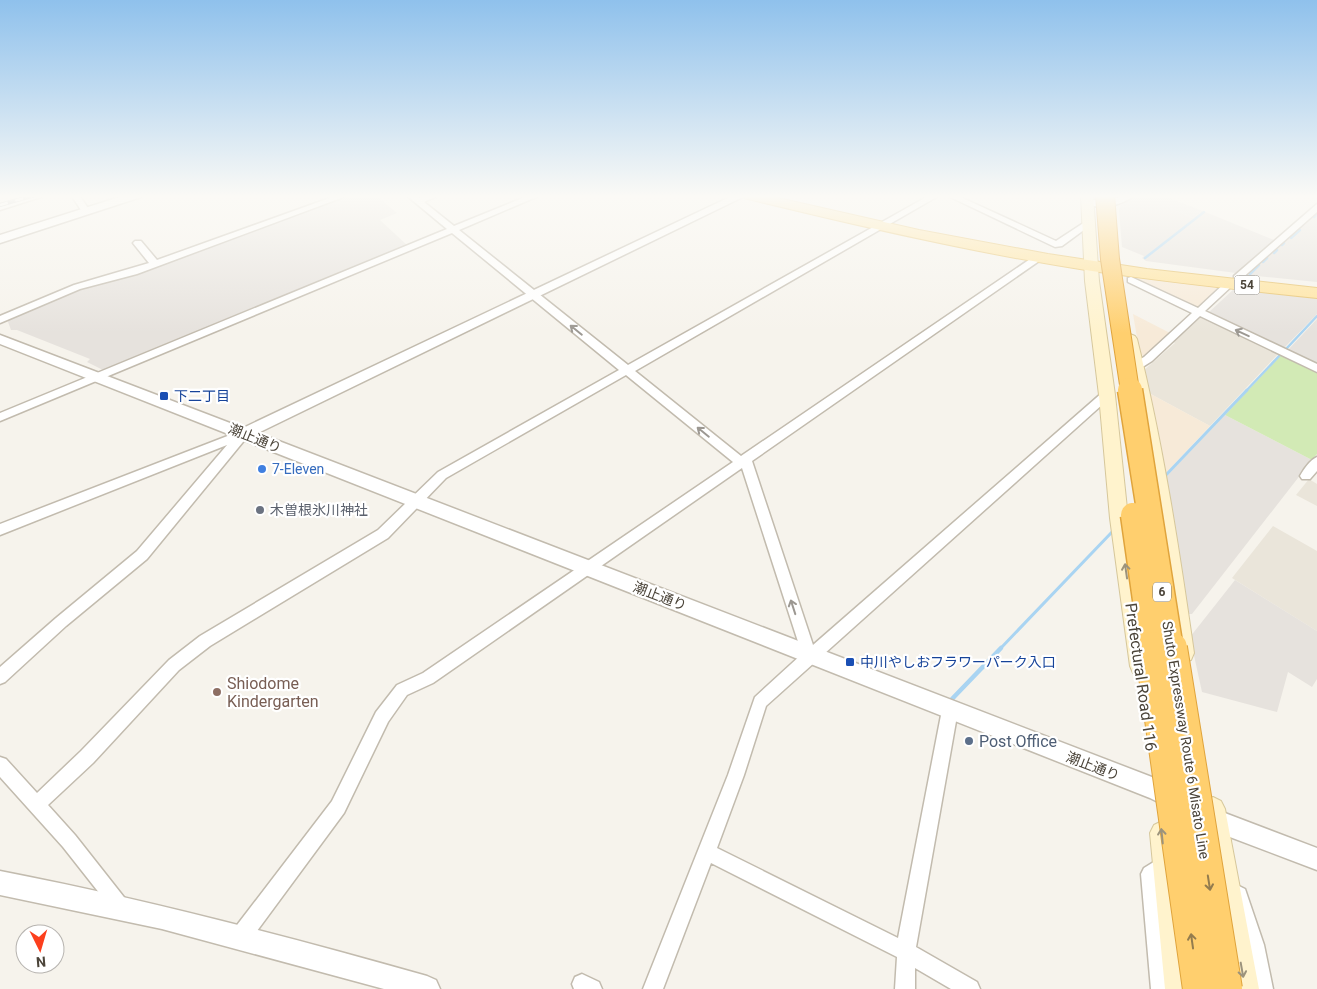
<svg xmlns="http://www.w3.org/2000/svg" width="1317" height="989" viewBox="0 0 1317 989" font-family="Roboto,'Noto Sans JP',sans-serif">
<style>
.residential{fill:#eae5da}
.commercial{fill:#f7ead8}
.industrial{fill:#e6e2dd}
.green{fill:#d2eab5}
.parking{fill:#e5e3e0}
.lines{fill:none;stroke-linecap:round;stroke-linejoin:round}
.stream-far2{stroke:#a9d4f2;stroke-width:2.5}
.stream-far1{stroke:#a9d4f2;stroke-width:3}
.stream{stroke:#a9d4f2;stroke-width:4.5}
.minor-casing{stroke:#c2bbae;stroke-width:3}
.tertiary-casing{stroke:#c2bbae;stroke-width:3}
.secondary-casing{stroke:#d6c79b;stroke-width:2}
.primary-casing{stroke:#e6c16a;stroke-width:2}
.minor{fill:#fff;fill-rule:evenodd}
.tertiary{fill:#fff;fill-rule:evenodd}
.secondary{fill:#fff3cd;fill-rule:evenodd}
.primary{fill:#ffe39c;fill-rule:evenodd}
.rail-casing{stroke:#9a9a9a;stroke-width:4}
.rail{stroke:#fff;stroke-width:2.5;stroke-dasharray:8;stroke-linecap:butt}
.motorway-bridge-far2-casing{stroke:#e0a43c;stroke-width:20;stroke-linecap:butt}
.motorway-bridge-far1-casing{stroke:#e0a43c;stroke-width:27;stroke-linecap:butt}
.motorway-bridge-casing{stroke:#e0a43c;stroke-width:34;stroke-linecap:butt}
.motorway-bridge-far2{stroke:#ffcf6e;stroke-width:18}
.motorway-bridge-far1{stroke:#ffcf6e;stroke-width:24}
.motorway-bridge{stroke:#ffcf6e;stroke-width:32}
.oneway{stroke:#9c9892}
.oneway2{stroke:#9c937c}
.oneway3{stroke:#937c4e}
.transit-dot{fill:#1a4fb4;stroke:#fff;stroke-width:2}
.shop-dot{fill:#3f7fe0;stroke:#fff;stroke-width:2}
.worship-dot{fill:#6b7280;stroke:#fff;stroke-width:2}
.education-dot{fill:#8d6e63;stroke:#fff;stroke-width:2}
.service-dot{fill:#5c6f8a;stroke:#fff;stroke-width:2}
.labels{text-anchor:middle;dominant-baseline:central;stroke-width:4.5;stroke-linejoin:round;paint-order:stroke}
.shield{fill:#fff;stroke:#817c74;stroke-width:1}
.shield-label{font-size:12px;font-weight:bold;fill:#4b4439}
.transit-label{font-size:14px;fill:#164399;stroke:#fff;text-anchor:start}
.street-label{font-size:14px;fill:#4b4439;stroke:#fff}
.shop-label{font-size:14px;fill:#366cbe;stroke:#fff;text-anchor:start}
.worship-label{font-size:14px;fill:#5b616d;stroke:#fff;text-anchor:start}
.near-street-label{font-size:16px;fill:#4b4439;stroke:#fff}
.near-education-label{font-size:16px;fill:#785e54;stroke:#fff;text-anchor:start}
.near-service-label{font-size:16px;fill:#4e5e75;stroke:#fff;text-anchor:start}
</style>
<rect width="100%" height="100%" fill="#f6f3ec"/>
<path class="residential" d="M1201 316 1279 353 1210 426 1147 392 1143 371 1175 343 1172 341Z
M1309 479 1317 484V506L1296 495Z
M1273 526 1317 551V631L1232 578Z"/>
<path class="commercial" d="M1138 277 1220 287 1197 308 1135 279Z
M1133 314 1170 333 1145 356 1140 355Z
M1147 392 1210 426 1163 476Z"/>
<path class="industrial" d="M350 195H375L397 213 380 220 408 246 105 371 87 362 90 359 17 330H11L7 319 80 288 136 273Z
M1135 195H1162L1168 197 1159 204 1193 218 1203 211 1274 240 1236 273 1146 261 1142 258 1144 256 1122 247 1119 210 1121 205Z
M1317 211V282L1246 275 1308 220Z
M1234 289 1317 298V314L1284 348 1208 313Z
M1317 319V363L1288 350Z
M1225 415 1312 460 1192 614H1187L1163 480Z
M1235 580 1317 631V679L1312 687 1288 672 1277 712 1202 692 1190 637Z"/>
<path class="green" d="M1281 355 1317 372V454L1312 460 1225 415Z"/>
<path class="parking" d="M1168 197 1182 203 1203 211 1193 218 1158 204Z"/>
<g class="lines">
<path class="stream-far2" d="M1314 217 1316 215
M1291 238 1300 230
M1282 245 1284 243
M1274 253 1277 250
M1145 258 1204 212
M1263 262 1267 258
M1250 274 1259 265
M1287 348 1317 316
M1246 391 1280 355"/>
<path class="stream-far1" d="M1165 476 1247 390
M1000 649 1112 532"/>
<path class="stream" d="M952 699 1001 648"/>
<defs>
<path id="minor" d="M34 195H47L0 210V204Z
M71 195H79L90 211 89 213H83Z
M338 195H349L137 274 80 289 0 323V316L74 285 149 263 133 243 135 241H141L157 260Z
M406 195H415L420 198 429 195H440L424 202 454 226 530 195H541L459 230 628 365 930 195H940L635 371 741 456 1036 255H1042V259L752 461 813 645 1103 392 1107 391 1113 395 766 706 744 775 717 848 898 938 942 710 945 705 950 703 955 705 958 710 916 947 977 982 980 989H951L915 968V989H895L897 957 711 863 663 989H643L728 775 755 697 802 654 742 468 433 683 407 695 388 722 344 813 248 943 241 945 234 943 232 936 234 929 332 801 376 712 397 685 423 673 733 462 626 375 446 478 388 538 210 646 179 670 93 763 48 805 75 835 127 901 130 907 127 913 121 916 115 913 63 847 0 777V757L6 759 37 793 81 751 169 660 200 636 378 530 438 472 619 370 452 233 0 421V413L447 229Z
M946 195H956L1056 241 1085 222 1092 224 1062 246 1055 247Z
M1124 195H1134C1123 206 1096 211 1083 202 1091 197 1108 204 1124 195Z
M1317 204V212L1240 280H1234V276Z
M1131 277 1198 308 1227 281H1233V285L1205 311 1317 364V372L1200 316 1152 361 1141 368 1131 367 1130 364 1131 361 1139 360 1144 357 1192 313 1128 282V278Z
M243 430 249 434 247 437 147 559 66 626 5 682 0 684V667L56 618 137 551 227 445 0 535V524Z
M1317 457V471L1310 479H1302L1300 476C1304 469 1310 460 1317 457Z
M1165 855 1171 858 1174 864 1171 870 1159 878 1171 989H1151L1141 874 1144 868Z
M1239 886 1245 889 1264 945 1273 989H1253L1246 945 1230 895 1233 889Z
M582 974 599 982 602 989H574L572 984 575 977Z"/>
<path id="tertiary" d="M126 195H142L141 197 0 243V235Z
M734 195H747L258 433 1157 779 1182 791 1185 799 1182 807 1174 810 1150 798 0 344V335L243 428Z
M1209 807 1317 848V870L1201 826 1198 818 1201 810Z
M0 871C144 899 286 936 427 976L436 980 440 989H384L162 929 0 895Z"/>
<path id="secondary" d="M1081 195H1093L1099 281 1115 395 1128 518 1150 666 1147 673 1140 676 1133 673 1130 666 1110 518 1099 395 1085 281Z
M1130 334 1135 336 1137 339C1163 443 1179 548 1194 653L1191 660 1184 662 1177 660 1174 653C1160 548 1146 443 1123 339L1125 336Z
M1213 797 1221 801 1225 809 1259 989H1231L1201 809 1205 801Z
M1162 821 1170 825 1174 833 1193 989H1165L1150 833 1154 825Z"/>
<path id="primary" d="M742 195H765L919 230 1048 254 1147 269 1317 288V298C1242 290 1167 282 1092 271 975 253 859 226 744 198Z"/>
</defs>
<use href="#minor" class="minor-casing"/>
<use href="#tertiary" class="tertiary-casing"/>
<use href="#secondary" class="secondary-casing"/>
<use href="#primary" class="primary-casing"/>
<use href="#minor" class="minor"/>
<use href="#tertiary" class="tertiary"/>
<use href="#secondary" class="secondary"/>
<use href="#primary" class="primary"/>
<defs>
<path id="rail" d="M0 205 35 195"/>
</defs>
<use href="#rail" class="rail-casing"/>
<use href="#rail" class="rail"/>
<defs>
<path id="motorway-bridge-far2" d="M1105 195 1110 259 1130 391"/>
<path id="motorway-bridge-far1" d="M1130 390 1171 649
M1133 515 1152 649"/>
<path id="motorway-bridge" d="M1151 648 1199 989
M1171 648 1226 989"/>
</defs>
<use href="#motorway-bridge-far2" class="motorway-bridge-far2-casing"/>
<use href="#motorway-bridge-far1" class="motorway-bridge-far1-casing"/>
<use href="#motorway-bridge" class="motorway-bridge-casing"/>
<use href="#motorway-bridge-far2" class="motorway-bridge-far2"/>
<use href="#motorway-bridge-far1" class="motorway-bridge-far1"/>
<use href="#motorway-bridge" class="motorway-bridge"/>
</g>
<defs><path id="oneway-shaft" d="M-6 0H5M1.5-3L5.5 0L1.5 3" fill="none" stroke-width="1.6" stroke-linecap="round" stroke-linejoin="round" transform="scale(1.25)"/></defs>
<g class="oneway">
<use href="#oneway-shaft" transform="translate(576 330) rotate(-141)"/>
<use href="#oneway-shaft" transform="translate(1242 333) rotate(-155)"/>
<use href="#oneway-shaft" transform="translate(703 432) rotate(-141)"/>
<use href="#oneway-shaft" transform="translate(793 607) rotate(-108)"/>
</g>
<g class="oneway2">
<use href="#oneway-shaft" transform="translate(1126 571) rotate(-98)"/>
<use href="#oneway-shaft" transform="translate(1162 836) rotate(-96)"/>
<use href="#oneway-shaft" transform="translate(1242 970) rotate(80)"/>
</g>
<g class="oneway3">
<use href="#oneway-shaft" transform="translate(1209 883) rotate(81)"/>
<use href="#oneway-shaft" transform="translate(1192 941) rotate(-98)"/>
</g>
<linearGradient id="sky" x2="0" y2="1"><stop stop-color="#8fc1ec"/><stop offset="0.59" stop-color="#fbfaf6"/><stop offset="1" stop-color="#fbfaf6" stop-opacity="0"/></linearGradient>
<rect width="1317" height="333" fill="url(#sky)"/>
<g class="transit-dot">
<rect x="159" y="391" width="10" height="10" rx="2.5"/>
<rect x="845" y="657" width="10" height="10" rx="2.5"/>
</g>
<circle class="shop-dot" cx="262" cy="469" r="5"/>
<circle class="worship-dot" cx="260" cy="510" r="5"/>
<circle class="education-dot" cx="217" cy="692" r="5"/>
<circle class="service-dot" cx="969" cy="741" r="5"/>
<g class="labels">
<g class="shield">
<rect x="1234.5" y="275.5" width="25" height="19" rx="4"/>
<rect x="1153" y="582.5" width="18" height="19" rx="4"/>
</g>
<g class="shield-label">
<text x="1247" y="285">54</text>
<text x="1162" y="592">6</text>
</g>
<g class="transit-label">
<text x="174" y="396">下二丁目</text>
<text x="860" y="662">中川やしおフラワーパーク入口</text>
</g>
<g class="street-label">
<text transform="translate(255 438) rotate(22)">潮止通り</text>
<text transform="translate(660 596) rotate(21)">潮止通り</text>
<text transform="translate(1186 740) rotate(81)">Shuto Expressway Route 6 Misato Line</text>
<text transform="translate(1093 766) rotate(21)">潮止通り</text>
</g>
<g class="shop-label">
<text x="272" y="469">7-Eleven</text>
</g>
<g class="worship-label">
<text x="270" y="510">木曽根氷川神社</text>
</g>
<g class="near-street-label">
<text transform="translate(1141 677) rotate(82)">Prefectural Road 116</text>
</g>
<g class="near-education-label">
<text x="227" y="683">Shiodome<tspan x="227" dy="18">Kindergarten</tspan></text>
</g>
<g class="near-service-label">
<text x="979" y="741">Post Office</text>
</g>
</g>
<g transform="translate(40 949) rotate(175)"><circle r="24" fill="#ffffff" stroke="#b7b4b0"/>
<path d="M0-4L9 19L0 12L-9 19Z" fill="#fc3f1d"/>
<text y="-8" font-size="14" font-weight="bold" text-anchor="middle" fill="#4b4439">N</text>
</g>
</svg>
